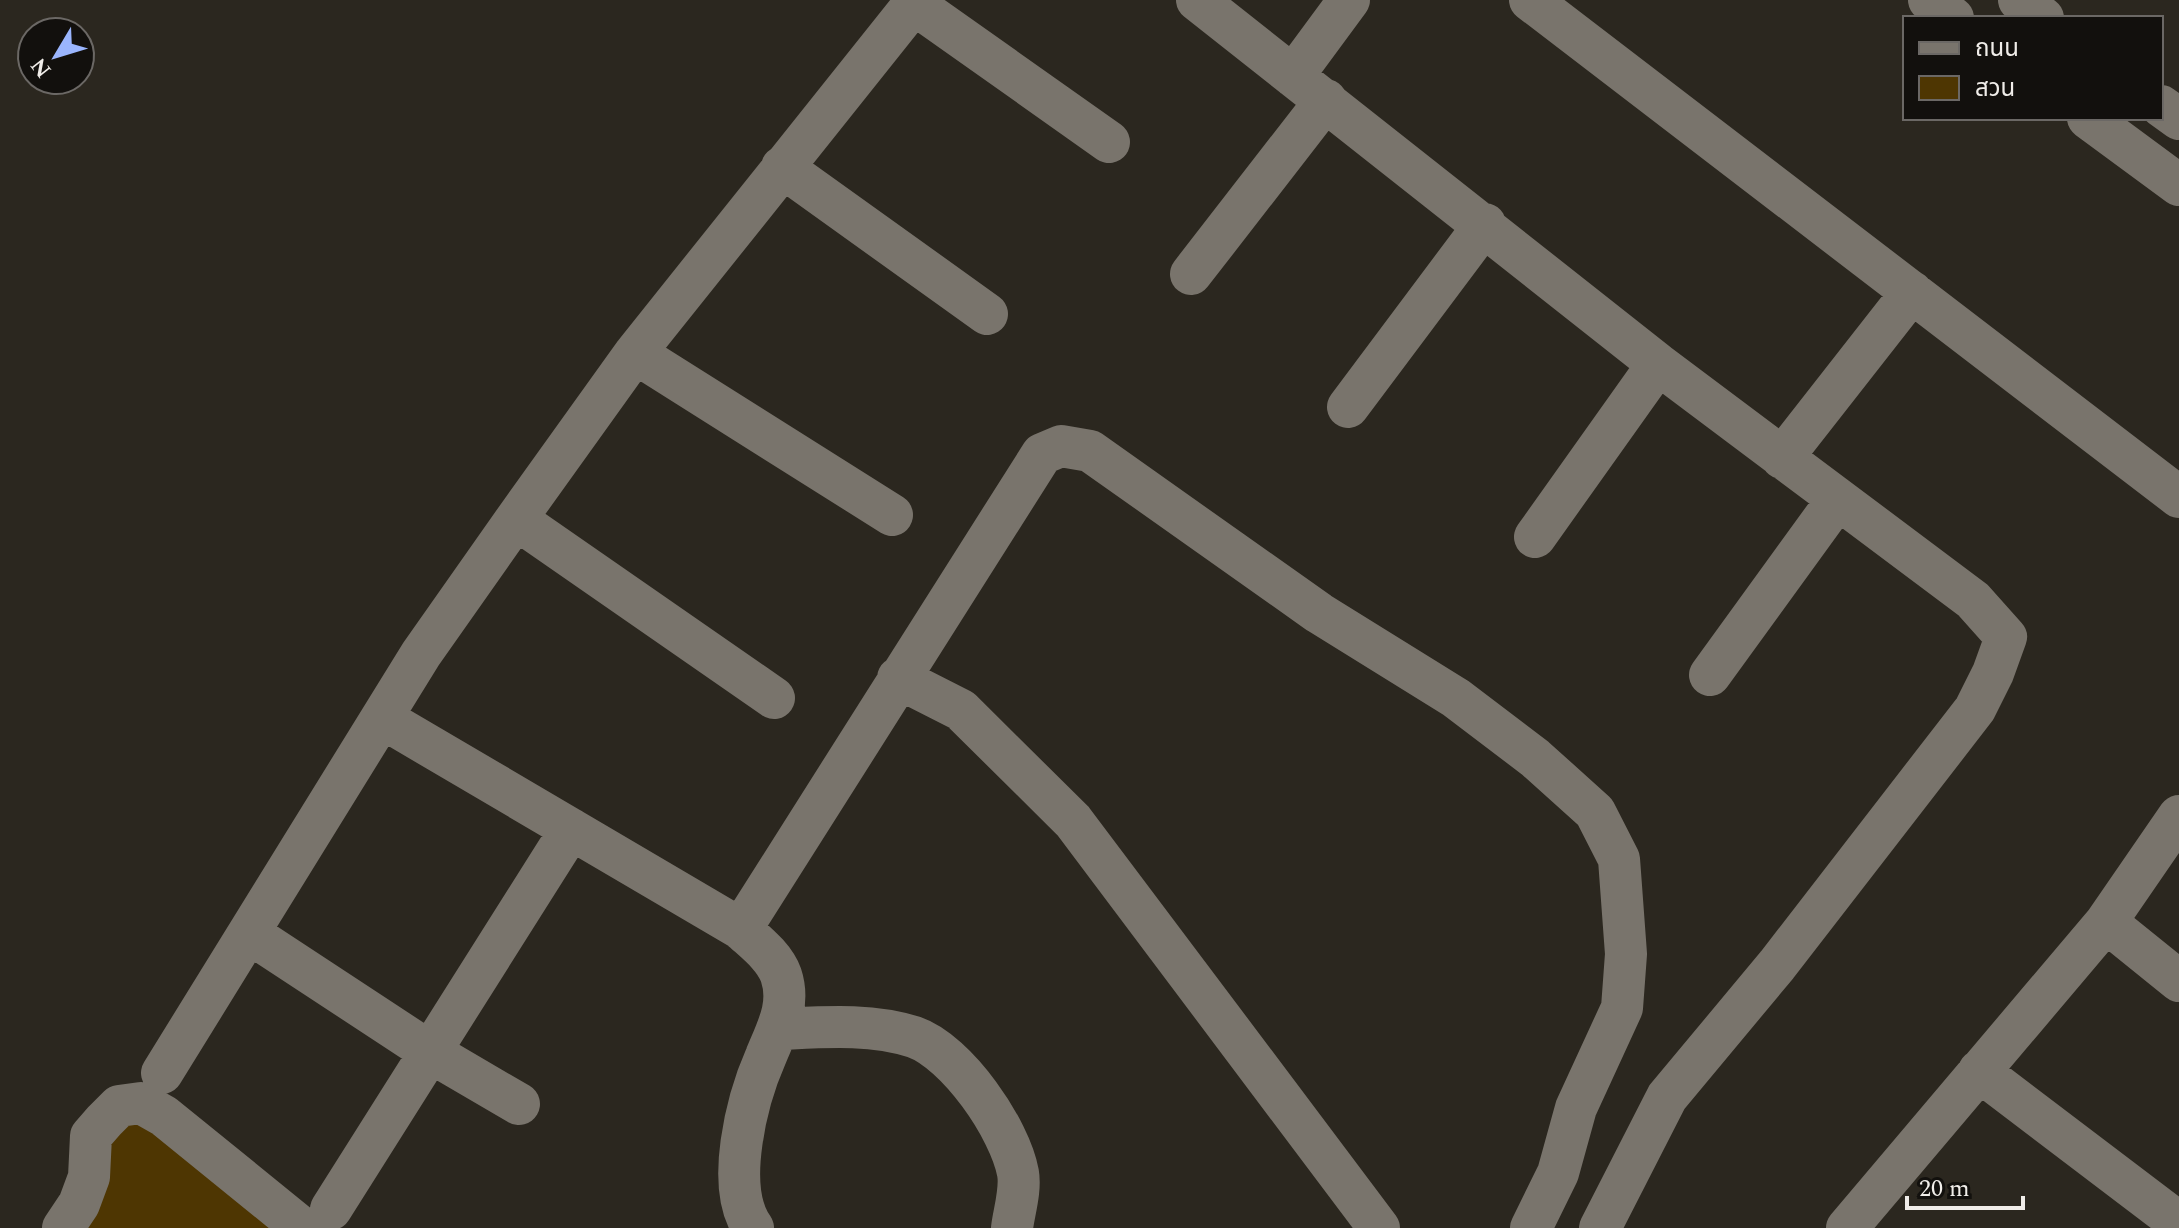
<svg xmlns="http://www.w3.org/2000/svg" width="2179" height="1228" viewBox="0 0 2179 1228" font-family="Spectral,'Noto Sans Thai',serif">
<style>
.green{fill:#4e3602}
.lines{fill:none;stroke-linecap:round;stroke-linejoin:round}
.minor{stroke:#79746c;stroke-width:42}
</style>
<rect width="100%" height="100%" fill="#2b271f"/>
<path class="green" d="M120 1116 158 1123 296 1228H62Z"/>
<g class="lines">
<path class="minor" d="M1197 0 1658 364 1973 600 2006 637 1993 673 1975 709 1777 965 1667 1097 1600 1228
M1530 0 2179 497
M1929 0 1953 18
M2019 0 2043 18
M914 4 1109 142
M1293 76 1349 0
M2161 106 2179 119
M2088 118 2179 185
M782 167 987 314
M1191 274 1326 100
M635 353 892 515
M1348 407 1485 224
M1782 458 1912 292
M516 519 774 698
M1535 537 1658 364
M1710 675 1837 500
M898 678 961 710 1073 821 1379 1228
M382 718 741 929C755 942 774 956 781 975 791 1005 777 1029 766 1056 747 1099 724 1187 753 1228
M2106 922 2179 981
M741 929 1042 454 1061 446 1090 451 1319 613 1456 698 1535 758 1595 812 1619 859 1626 954 1622 1008 1576 1108 1558 1173 1531 1228
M249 933 430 1052 519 1104
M780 1029C823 1027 871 1023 914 1037 957 1052 1010 1129 1018 1173 1021 1190 1014 1212 1012 1228
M1979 1071 2179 1223
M162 1073 421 654 516 519 635 353 917 0
M331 1209 571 829
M63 1228 79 1204 89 1177 91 1136 104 1121 119 1106 141 1103 164 1116 302 1228
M1847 1228 2106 922 2179 816"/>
</g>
<rect x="1903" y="16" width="260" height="104" fill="#12100d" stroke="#6b6865" stroke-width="2"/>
<rect x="1919" y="42" width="40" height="12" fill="#79746c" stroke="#6b6865" stroke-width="2"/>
<text x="1975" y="56" font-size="24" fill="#f0ede9">ถนน</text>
<rect x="1919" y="76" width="40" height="24" fill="#4e3602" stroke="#6b6865" stroke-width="2"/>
<text x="1975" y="96" font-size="24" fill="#f0ede9">สวน</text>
<g transform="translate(56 56) rotate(232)"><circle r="38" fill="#12100d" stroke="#6b6865" stroke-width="2"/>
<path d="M0-6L14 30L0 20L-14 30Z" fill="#9ab5fd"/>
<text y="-12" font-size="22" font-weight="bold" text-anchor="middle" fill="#f0ede9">N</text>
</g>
<path d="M1907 1196v12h116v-12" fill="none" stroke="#f0ede9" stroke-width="4"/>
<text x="1919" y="1196" font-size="24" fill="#f0ede9" stroke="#12100d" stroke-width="6" paint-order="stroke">20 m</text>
</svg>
